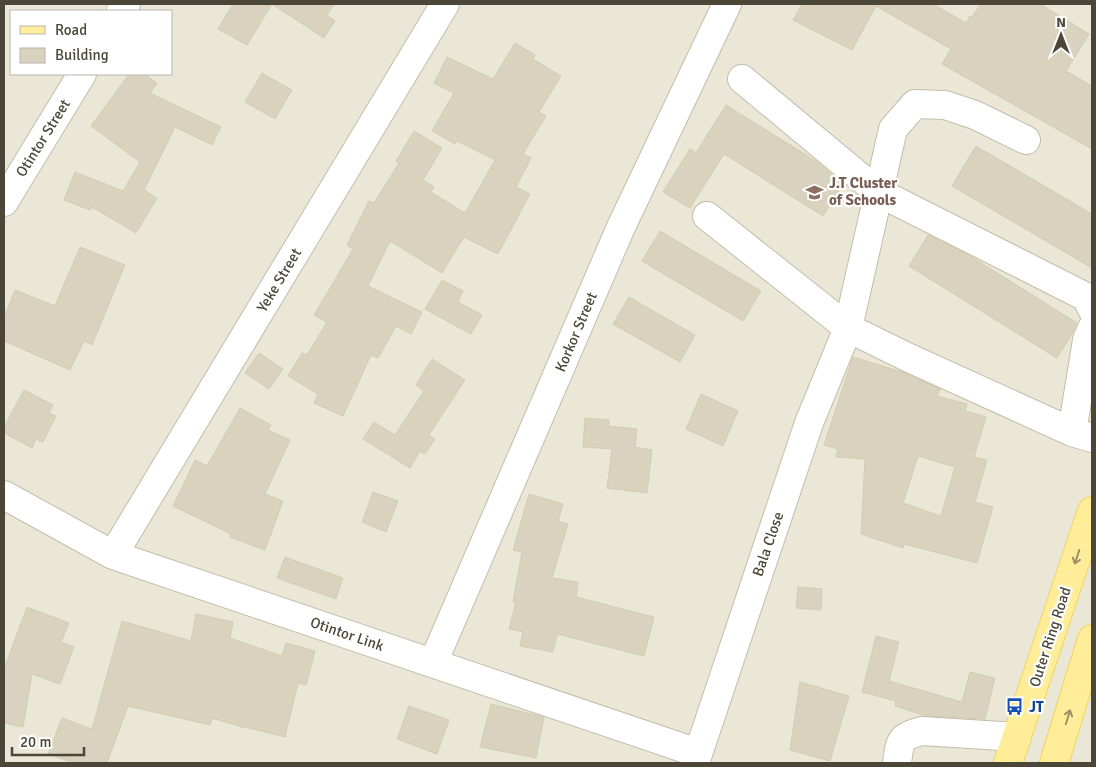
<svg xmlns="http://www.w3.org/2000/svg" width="1096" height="767" viewBox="0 0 1096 767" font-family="Signika,sans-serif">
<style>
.residential{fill:#ebe7d7;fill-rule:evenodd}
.building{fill:#d9d2be;stroke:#d5cbb0;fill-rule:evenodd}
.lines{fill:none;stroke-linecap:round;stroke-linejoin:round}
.minor-casing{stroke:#c3bdab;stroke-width:30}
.major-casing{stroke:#f0d45e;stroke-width:30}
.minor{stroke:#fff;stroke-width:28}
.major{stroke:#ffed9a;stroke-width:28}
.oneway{stroke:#9c9164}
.labels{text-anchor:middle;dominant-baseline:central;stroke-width:4.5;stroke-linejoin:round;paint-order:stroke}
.street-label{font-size:15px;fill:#4b4637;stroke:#fff}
.education-label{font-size:15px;font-weight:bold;fill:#785e54;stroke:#fff;text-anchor:start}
.transit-label{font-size:15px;font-weight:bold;fill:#164399;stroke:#fff;text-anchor:start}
</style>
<rect width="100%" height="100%" fill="#f6f4ea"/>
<path class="residential" d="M4 4H1092V763H4ZM11 11H171V74H11Z"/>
<path class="building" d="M233 4H334L327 15 335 21 324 38 272 4 247 45 218 29Z
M802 4H933L966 23 970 16 972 17 981 4H1040L1089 34 1066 71 1092 86V149L942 64 951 49 876 6 852 50 793 20Z
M515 43 535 55 533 59 561 76 539 112 546 116 523 154 531 158 516 187 530 194 498 254 464 237 442 273 390 241 368 286 422 312 411 334 396 326 378 358 371 355 343 416 314 403 318 394 288 376 302 353 307 355 327 322 314 315 353 249 347 245 369 201 374 203 399 163 396 161 414 131 442 148 423 180 434 187 431 192 465 213 495 160 457 141 455 144 432 131 454 93 434 83 447 57 493 79Z
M262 73 292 90 275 119 245 102Z
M129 74H144L157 83 150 93 221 127 212 145 175 127 144 190 157 198 136 233 92 207 90 210 64 200 75 172 123 191 140 162 91 126Z
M726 105 816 161 843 184 823 216 724 154 690 208 663 192 690 149 696 153Z
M976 146 1092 214V268L952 186Z
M660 231 761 291 743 321 642 261Z
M928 235 967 254 1077 323 1072 334 1057 358 909 266Z
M80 247 125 265 92 345 84 341 70 370 4 341V318L15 290 55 306Z
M442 280 463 291 458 302 482 315 471 334 425 309Z
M629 297 695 335 680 362 613 324Z
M259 353 283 369 269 389 245 373Z
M853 357 902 372 940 389 937 396 967 404 965 411 986 417 974 457 987 460 975 502 993 507 977 563 904 544 903 548 861 534 865 459 836 457 838 449 824 445ZM918 456 955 467 941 516 903 503Z
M432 359 465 380 429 435 435 439 425 454 420 451 410 468 363 439 374 422 395 435 424 391 416 385Z
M24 390 53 405 49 413 56 416 43 442 36 439 32 448 4 433V427Z
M701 394 738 411 723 446 686 429Z
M240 408 271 425 268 430 290 440 265 494 283 501 265 550 230 537 231 534 173 506 195 460 207 466Z
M585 418 609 420V426L637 429 635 447 652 450 647 493 607 488 612 449 583 447Z
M373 492 398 501 386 532 362 522Z
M529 494 563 504 558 521 568 524 552 578 578 582 576 597 654 617 644 656 557 634 553 652 520 646 523 632 509 629 516 602H513L522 552 513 550Z
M285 557 343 578 336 599 277 578Z
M798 587 822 589 821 610 796 608Z
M27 607 69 623 61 642 74 647 60 684 32 674 23 727 4 723V669Z
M196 614 233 622 230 638 282 656 286 643 315 651 306 685 298 683 285 737 245 727V728L212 718 210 725 128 706 107 763H74L48 754 62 718 92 729 122 621 191 641Z
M876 636 899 642 889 681 962 702 970 672 995 678 985 719 926 716 895 706 896 701 862 692Z
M800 682 849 696 830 761 790 750Z
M491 704 544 717 536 758 480 747Z
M409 706 449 720 437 754 397 739Z"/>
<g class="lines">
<defs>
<path id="minor" d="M121 11 126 4
M742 79 878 192 1086 297 1092 309
M4 202 82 74
M707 216 848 328 907 357 1072 432 1092 438
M1072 432 1087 340 1092 328
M4 495 113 555 698 753
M113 555 445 4
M433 663 621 227 727 4
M695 763 809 423 848 328 893 129 915 104 945 105 975 115 1026 140
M897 763C900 741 899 737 922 731L1017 737"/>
<path id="major" d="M1008 763 1092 511
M1054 763 1092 639"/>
</defs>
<use href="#minor" class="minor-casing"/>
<use href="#major" class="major-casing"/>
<use href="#minor" class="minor"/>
<use href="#major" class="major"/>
</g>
<defs><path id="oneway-shaft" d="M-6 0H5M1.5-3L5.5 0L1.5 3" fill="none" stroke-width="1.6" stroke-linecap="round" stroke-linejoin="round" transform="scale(1.25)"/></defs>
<g class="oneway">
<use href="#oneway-shaft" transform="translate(1077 557) rotate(108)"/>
<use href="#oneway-shaft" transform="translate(1068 717) rotate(-73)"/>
</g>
<defs>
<symbol id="school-bare" viewBox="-9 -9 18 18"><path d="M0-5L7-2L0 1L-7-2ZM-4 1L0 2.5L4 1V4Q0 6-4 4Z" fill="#8d6e63" stroke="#fff" stroke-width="2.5" paint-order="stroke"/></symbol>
<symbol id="bus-bare" viewBox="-9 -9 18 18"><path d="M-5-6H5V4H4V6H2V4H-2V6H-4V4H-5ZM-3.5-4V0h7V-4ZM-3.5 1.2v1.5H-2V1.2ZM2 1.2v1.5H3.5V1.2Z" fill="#1a4fb4" stroke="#fff" stroke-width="2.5" paint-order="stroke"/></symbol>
</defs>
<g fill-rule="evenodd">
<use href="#school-bare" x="802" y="180" width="25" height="25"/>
<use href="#bus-bare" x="1002" y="694" width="25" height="25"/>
</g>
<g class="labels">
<g class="street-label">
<text transform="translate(43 138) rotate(-58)">Otintor Street</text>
<text transform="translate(279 280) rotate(-59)">Yeke Street</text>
<text transform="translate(576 332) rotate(-67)">Korkor Street</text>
<text transform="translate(768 544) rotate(-71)">Bala Close</text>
<text transform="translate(347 634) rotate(19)">Otintor Link</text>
<text transform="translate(1050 637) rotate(-72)">Outer Ring Road</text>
</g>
<g class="education-label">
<text x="829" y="183">J.T Cluster<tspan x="829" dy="17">of Schools</tspan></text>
</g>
<g class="transit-label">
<text x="1029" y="707">JT</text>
</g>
</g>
<rect width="1096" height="767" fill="none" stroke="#4b4637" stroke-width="10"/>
<rect x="10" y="10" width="162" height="65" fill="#ffffff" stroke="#b7b5af"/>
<rect x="20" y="26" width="25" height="8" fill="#ffed9a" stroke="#b7b5af"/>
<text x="55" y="35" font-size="15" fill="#4b4637">Road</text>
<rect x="20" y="48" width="25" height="15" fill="#d9d2be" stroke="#b7b5af"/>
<text x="55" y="60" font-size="15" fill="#4b4637">Building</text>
<g transform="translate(1061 35)" stroke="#ffffff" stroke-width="4" paint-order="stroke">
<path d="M0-4L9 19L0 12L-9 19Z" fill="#4b4637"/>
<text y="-8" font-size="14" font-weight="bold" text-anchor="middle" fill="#4b4637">N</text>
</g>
<path d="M12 747v8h72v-8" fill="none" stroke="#4b4637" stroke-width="2.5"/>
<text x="20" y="747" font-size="15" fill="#4b4637" stroke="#ffffff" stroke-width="4" paint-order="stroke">20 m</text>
</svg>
